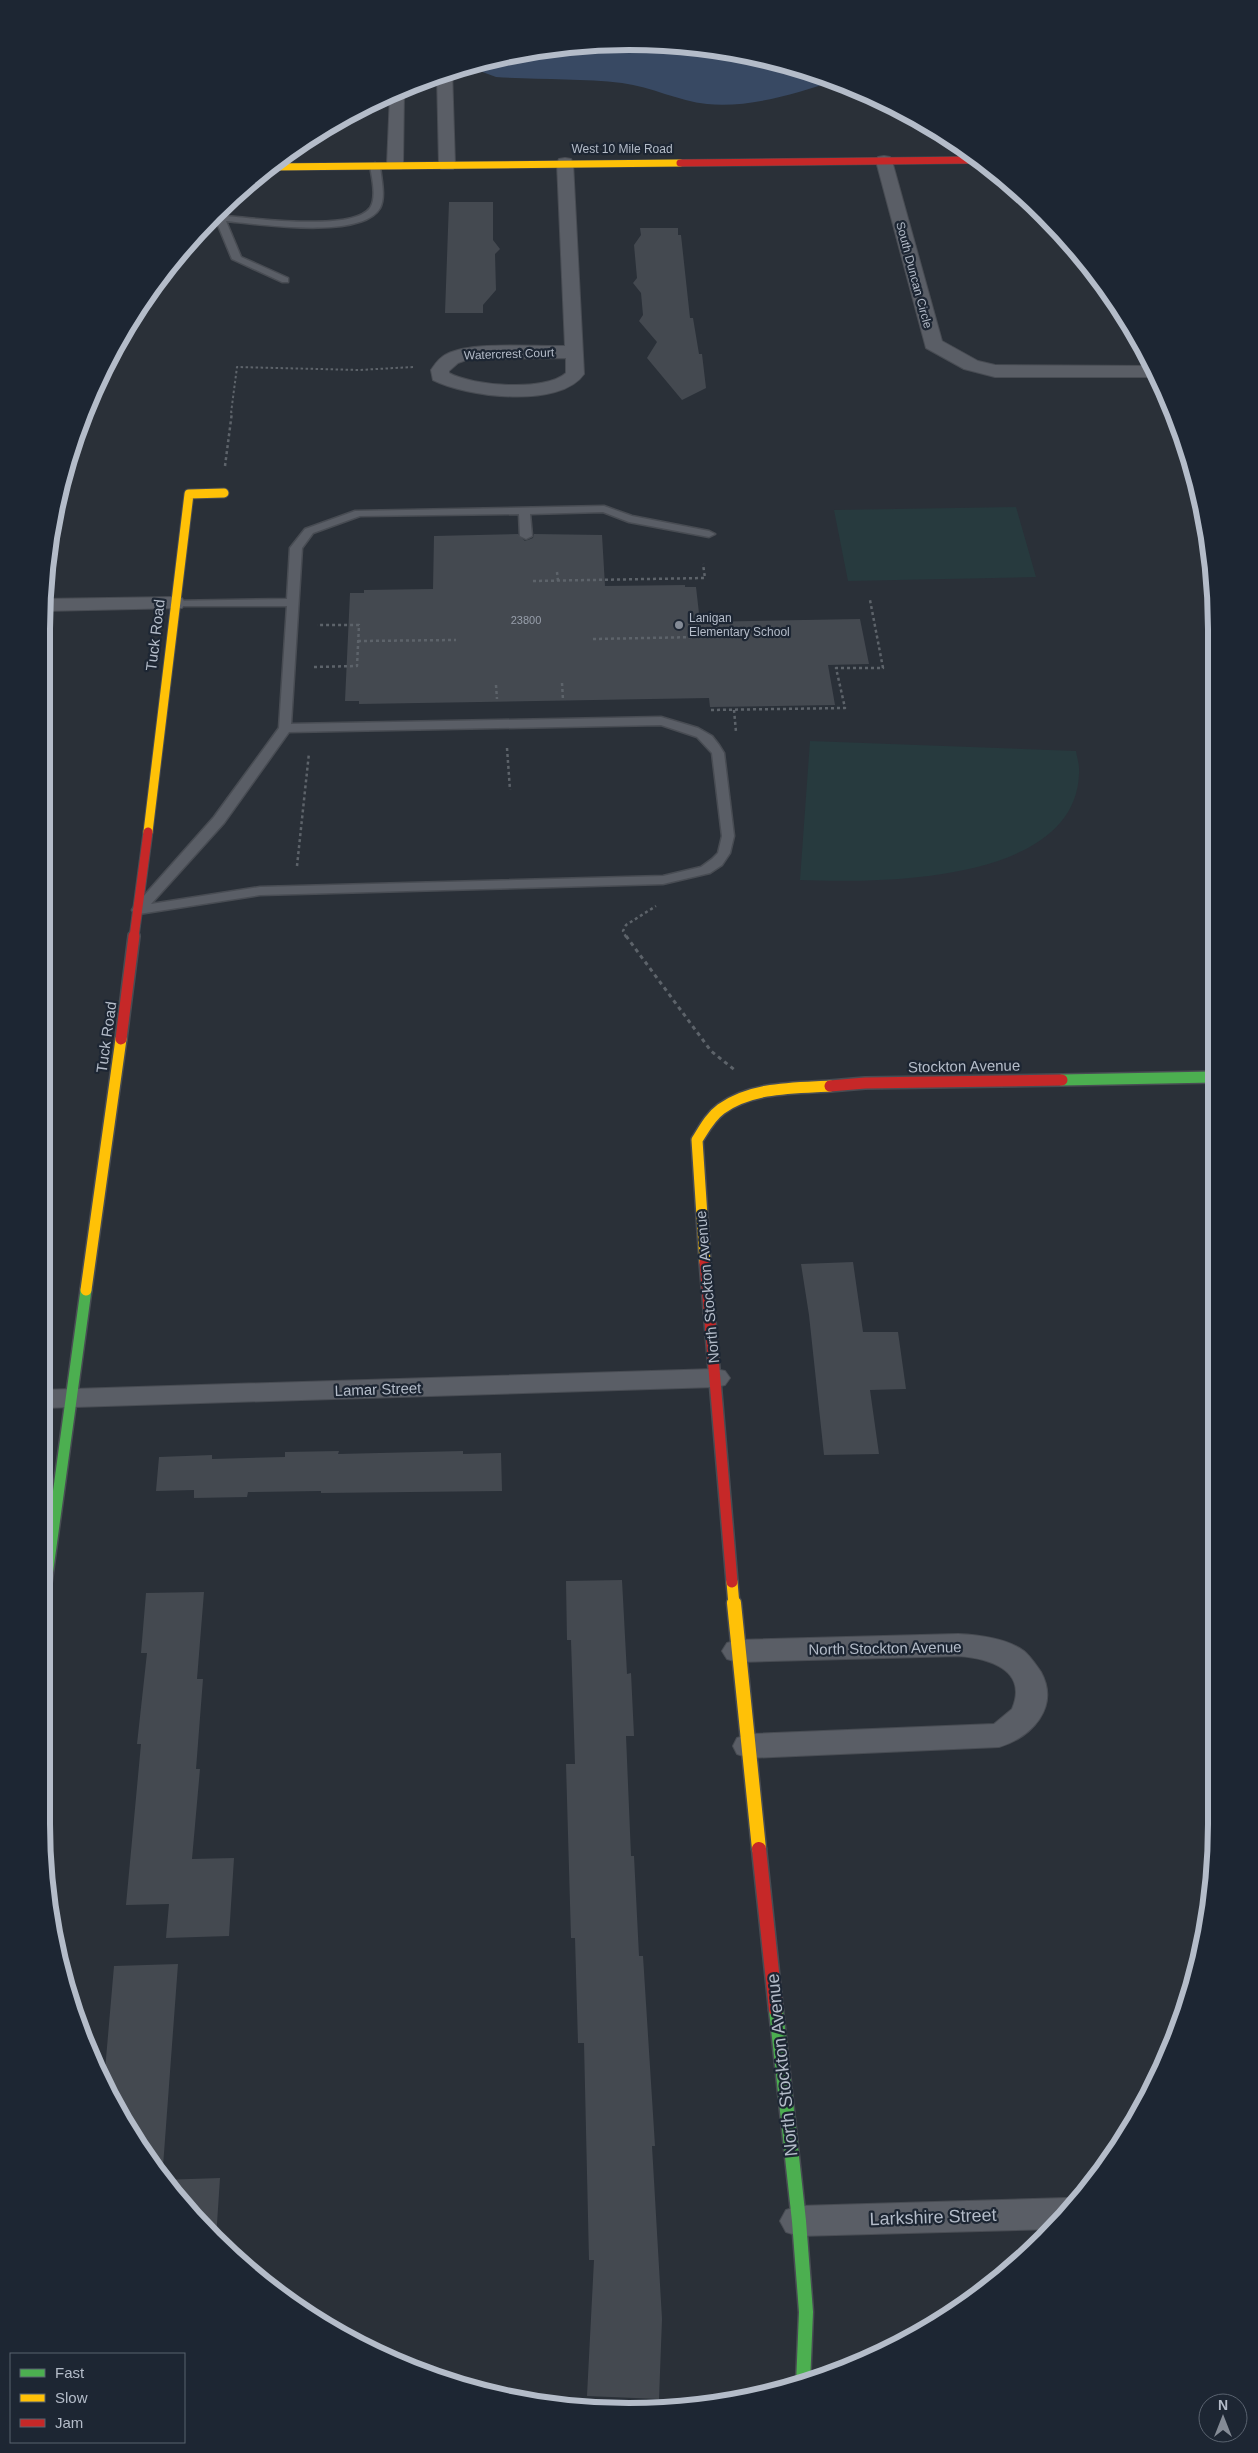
<svg xmlns="http://www.w3.org/2000/svg" width="1258" height="2453" viewBox="0 0 1258 2453" font-family="Helvetica,sans-serif">
<style>
.green{fill:#273a3e}
.water{fill:#384963}
.building{fill:#444950}
.lines{fill:none;stroke-linecap:round;stroke-linejoin:round}
.lane-casing{stroke:#484c53;stroke-width:3}
.street-casing{stroke:#484c53;stroke-width:2}
.fast-far1-casing{stroke:#484c53;stroke-width:14}
.fast-casing{stroke:#484c53;stroke-width:17}
.slow-far3-casing{stroke:#484c53;stroke-width:8}
.slow-far2-casing{stroke:#484c53;stroke-width:11}
.slow-far1-casing{stroke:#484c53;stroke-width:14}
.slow-casing{stroke:#484c53;stroke-width:17}
.jam-far3-casing{stroke:#484c53;stroke-width:8}
.jam-far2-casing{stroke:#484c53;stroke-width:11}
.jam-far1-casing{stroke:#484c53;stroke-width:14}
.jam-casing{stroke:#484c53;stroke-width:17}
.path-far2{stroke:#5d636a;stroke-width:2;stroke-dasharray:2.5 2.5;stroke-linecap:butt}
.path-far1{stroke:#5d636a;stroke-width:2.5;stroke-dasharray:3 3;stroke-linecap:butt}
.path{stroke:#5d636a;stroke-width:3;stroke-dasharray:4 4;stroke-linecap:butt}
.lane{fill:#5a5e66;fill-rule:evenodd}
.street{fill:#5a5e66;fill-rule:evenodd}
.fast-far1{stroke:#4caf50;stroke-width:11}
.fast{stroke:#4caf50;stroke-width:14}
.slow-far3{stroke:#ffc107;stroke-width:7}
.slow-far2{stroke:#ffc107;stroke-width:9}
.slow-far1{stroke:#ffc107;stroke-width:11}
.slow{stroke:#ffc107;stroke-width:14}
.jam-far3{stroke:#c62828;stroke-width:7}
.jam-far2{stroke:#c62828;stroke-width:9}
.jam-far1{stroke:#c62828;stroke-width:11}
.jam{stroke:#c62828;stroke-width:14}
.poi-dot{fill:#848b96;stroke:#1d2633;stroke-width:2}
.labels{text-anchor:middle;dominant-baseline:central;stroke-width:4.5;stroke-linejoin:round;paint-order:stroke}
.far-number-label{font-size:11px;fill:#989fab}
.far-street-label{font-size:12px;fill:#b4bcc9;stroke:#1d2633}
.far-poi-label{font-size:12px;fill:#b4bcc9;stroke:#1d2633;text-anchor:start}
.street-label{font-size:15px;fill:#b4bcc9;stroke:#1d2633}
.near-street-label{font-size:18px;fill:#b4bcc9;stroke:#1d2633}
.rim{fill:none;stroke:#b4bcc9;stroke-width:6}
</style>
<rect width="100%" height="100%" fill="#2a3038"/>
<path class="green" d="M1016 507 1036 577 848 581 834 510Z
M810 741 1076 751C1077 758 1080 766 1079 774 1075 884 877 883 800 880Z"/>
<path class="water" d="M667 42 781 61 834 81C795 94 749 108 707 104 678 101 652 87 622 83 581 78 538 80 496 77L477 70C497 43 632 44 667 42Z"/>
<path class="building" d="M449 202H493V240L500 249 495 254 496 290 483 305V313H445Z
M640 228H678V235H681L690 318H693L699 354H702L706 388 682 400 647 358 657 342 639 321 643 315 641 293 633 283 637 278 634 245 641 235Z
M518 534 525 541 533 538 534 534 602 535 605 586 685 585V587H696L700 622 860 619 869 664 828 665 835 705 710 707 709 698 359 704V701H345L350 593H364V590L433 589 434 536Z
M853 1262 863 1332H898L906 1389 870 1390 879 1454 824 1455 809 1315 801 1264Z
M339 1451 338 1454 463 1451V1454L501 1453 502 1491 321 1493V1491L248 1492 247 1497 194 1498V1490L156 1491 159 1457 212 1455V1459L285 1457V1452Z
M622 1580 627 1674 631 1673 634 1736H626L631 1856H634L639 1956H643L655 2146H652L662 2319 659 2399 587 2396 594 2260H589L584 2043H578L575 1938H571L566 1764H575L571 1640H567L566 1581Z
M204 1592 197 1679H203L196 1769H200L192 1859 234 1858 229 1936 166 1938 169 1904 126 1905 141 1744H137L147 1653H141L146 1593Z
M178 1964 162 2180 220 2178 216 2239 163 2182 120 2118 104 2082 114 1966Z"/>
<g class="lines">
<defs>
<path id="lane" d="M375 163 380 166C381 178 386 197 380 208 362 240 257 224 226 221L241 257 288 278V282H282L232 259 215 218 222 208 226 211 225 216C254 218 352 232 370 208 377 198 372 178 370 166Z
M604 506 632 516 709 531 715 534 709 537 629 522 603 512 530 514 532 536 526 539 520 536 519 514 360 516 313 533 302 548 291 724 661 717 698 728 712 736 719 745 724 753 734 836 730 853 722 865 710 873 663 884 260 895 139 914 134 913 132 910 134 907 214 817 279 728 287 606H174L168 603 170 601 287 599 290 548 305 529 355 511ZM661 725 697 737 712 753 722 836 718 853 712 859 701 867 663 876 260 887 151 904 224 823 289 732Z"/>
<path id="street" d="M452 70 455 165 453 169H441L439 165 437 74Z
M404 89 403 165 401 169H389L387 165 390 95Z
M884 156 890 157 892 161 942 341 978 361 995 365 1150 366 1156 377H995L964 369 926 348 876 161 878 157Z
M565 158 571 159 573 163 584 374C560 409 466 397 433 380L431 370C435 364 440 357 447 354 471 341 536 347 565 346L557 163 559 159ZM566 358V373C545 392 473 386 449 373V371L458 363 469 359Z
M174 597 182 598 185 603 182 608 42 611V599Z
M715 1369 725 1371 730 1378 725 1385 715 1387 42 1408V1390Z
M958 1634C979 1635 1006 1638 1024 1651 1031 1657 1036 1665 1041 1672 1060 1707 1032 1737 999 1747L749 1758 737 1754 733 1746 737 1738 749 1734 994 1724 1012 1709C1029 1669 987 1658 958 1656L738 1662 727 1659 722 1651 727 1643 738 1640Z
M1067 2198 1076 2201 1054 2229 799 2236 786 2232 780 2221 786 2210 799 2206Z"/>
<path id="fast-far1" d="M1062 1080 1213 1077
M43 1605 86 1290"/>
<path id="fast" d="M41 1619 43 1603
M776 2010 799 2221 806 2312 803 2384"/>
<path id="slow-far3" d="M269 167 680 163"/>
<path id="slow-far2" d="M148 832 189 494 224 493"/>
<path id="slow-far1" d="M705 1262 697 1140C704 1129 710 1117 721 1109 751 1087 794 1088 830 1086
M86 1290 121 1039
M732 1582 734 1605"/>
<path id="slow" d="M734 1603 759 1849"/>
<path id="jam-far3" d="M680 163 975 160"/>
<path id="jam-far2" d="M134 937 148 832"/>
<path id="jam-far1" d="M121 1039 134 936
M830 1086 865 1083 1062 1080
M705 1262 732 1582"/>
<path id="jam" d="M759 1849 776 2010"/>
</defs>
<use href="#lane" class="lane-casing"/>
<use href="#street" class="street-casing"/>
<use href="#fast-far1" class="fast-far1-casing"/>
<use href="#fast" class="fast-casing"/>
<use href="#slow-far3" class="slow-far3-casing"/>
<use href="#slow-far2" class="slow-far2-casing"/>
<use href="#slow-far1" class="slow-far1-casing"/>
<use href="#slow" class="slow-casing"/>
<use href="#jam-far3" class="jam-far3-casing"/>
<use href="#jam-far2" class="jam-far2-casing"/>
<use href="#jam-far1" class="jam-far1-casing"/>
<use href="#jam" class="jam-casing"/>
<path class="path-far2" d="M231 413 237 367 359 370 413 367"/>
<path class="path-far1" d="M225 466 232 412
M557 572 558 581
M533 581 705 578 703 564
M593 639 699 637
M358 641 456 640
M314 667 357 666 359 625H317
M562 683 563 700
M496 685 497 699
M711 710 845 708 836 668H883L870 600
M734 710 736 732
M507 748 510 790
M297 866 309 753
M626 937 623 931 626 925 656 906"/>
<path class="path" d="M626 936 711 1051 736 1071"/>
<use href="#lane" class="lane"/>
<use href="#street" class="street"/>
<use href="#fast-far1" class="fast-far1"/>
<use href="#fast" class="fast"/>
<use href="#slow-far3" class="slow-far3"/>
<use href="#slow-far2" class="slow-far2"/>
<use href="#slow-far1" class="slow-far1"/>
<use href="#slow" class="slow"/>
<use href="#jam-far3" class="jam-far3"/>
<use href="#jam-far2" class="jam-far2"/>
<use href="#jam-far1" class="jam-far1"/>
<use href="#jam" class="jam"/>
</g>
<circle class="poi-dot" cx="679" cy="625" r="5"/>
<g class="labels">
<g class="far-number-label">
<text x="526" y="620">23800</text>
</g>
<g class="far-street-label">
<text x="622" y="149">West 10 Mile Road</text>
<text transform="translate(914 275) rotate(75)">South Duncan Circle</text>
<text transform="translate(509 354) rotate(-2)">Watercrest Court</text>
</g>
<g class="far-poi-label">
<text x="689" y="618">Lanigan<tspan x="689" dy="14">Elementary School</tspan></text>
</g>
<g class="street-label">
<text transform="translate(155 635) rotate(-83)">Tuck Road</text>
<text transform="translate(106 1037) rotate(-82)">Tuck Road</text>
<text transform="translate(964 1066) rotate(-1)">Stockton Avenue</text>
<text transform="translate(707 1287) rotate(-95)">North Stockton Avenue</text>
<text transform="translate(378 1389) rotate(-2)">Lamar Street</text>
<text transform="translate(885 1648) rotate(-1)">North Stockton Avenue</text>
</g>
<g class="near-street-label">
<text transform="translate(782 2065) rotate(-96)">North Stockton Avenue</text>
<text transform="translate(933 2217) rotate(-2)">Larkshire Street</text>
</g>
</g>
<path d="M0 0H1258V2453H0ZM629 50H629A579 579 0 0 1 1208 629V1824A579 579 0 0 1 629 2403H629A579 579 0 0 1 50 1824V629A579 579 0 0 1 629 50Z" fill="#1d2633" fill-rule="evenodd"/>
<path class="rim" d="M629 50H629A579 579 0 0 1 1208 629V1824A579 579 0 0 1 629 2403H629A579 579 0 0 1 50 1824V629A579 579 0 0 1 629 50Z"/>
<rect x="10" y="2353" width="175" height="90" fill="#1d2633" stroke="#59626f"/>
<rect x="20" y="2369" width="25" height="8" fill="#4caf50" stroke="#59626f"/>
<text x="55" y="2378" font-size="15" fill="#b4bcc9">Fast</text>
<rect x="20" y="2394" width="25" height="8" fill="#ffc107" stroke="#59626f"/>
<text x="55" y="2403" font-size="15" fill="#b4bcc9">Slow</text>
<rect x="20" y="2419" width="25" height="8" fill="#c62828" stroke="#59626f"/>
<text x="55" y="2428" font-size="15" fill="#b4bcc9">Jam</text>
<g transform="translate(1223 2418)"><circle r="24" fill="#1d2633" stroke="#59626f"/>
<path d="M0-4L9 19L0 12L-9 19Z" fill="#848b96"/>
<text y="-8" font-size="14" font-weight="bold" text-anchor="middle" fill="#b4bcc9">N</text>
</g>
</svg>
